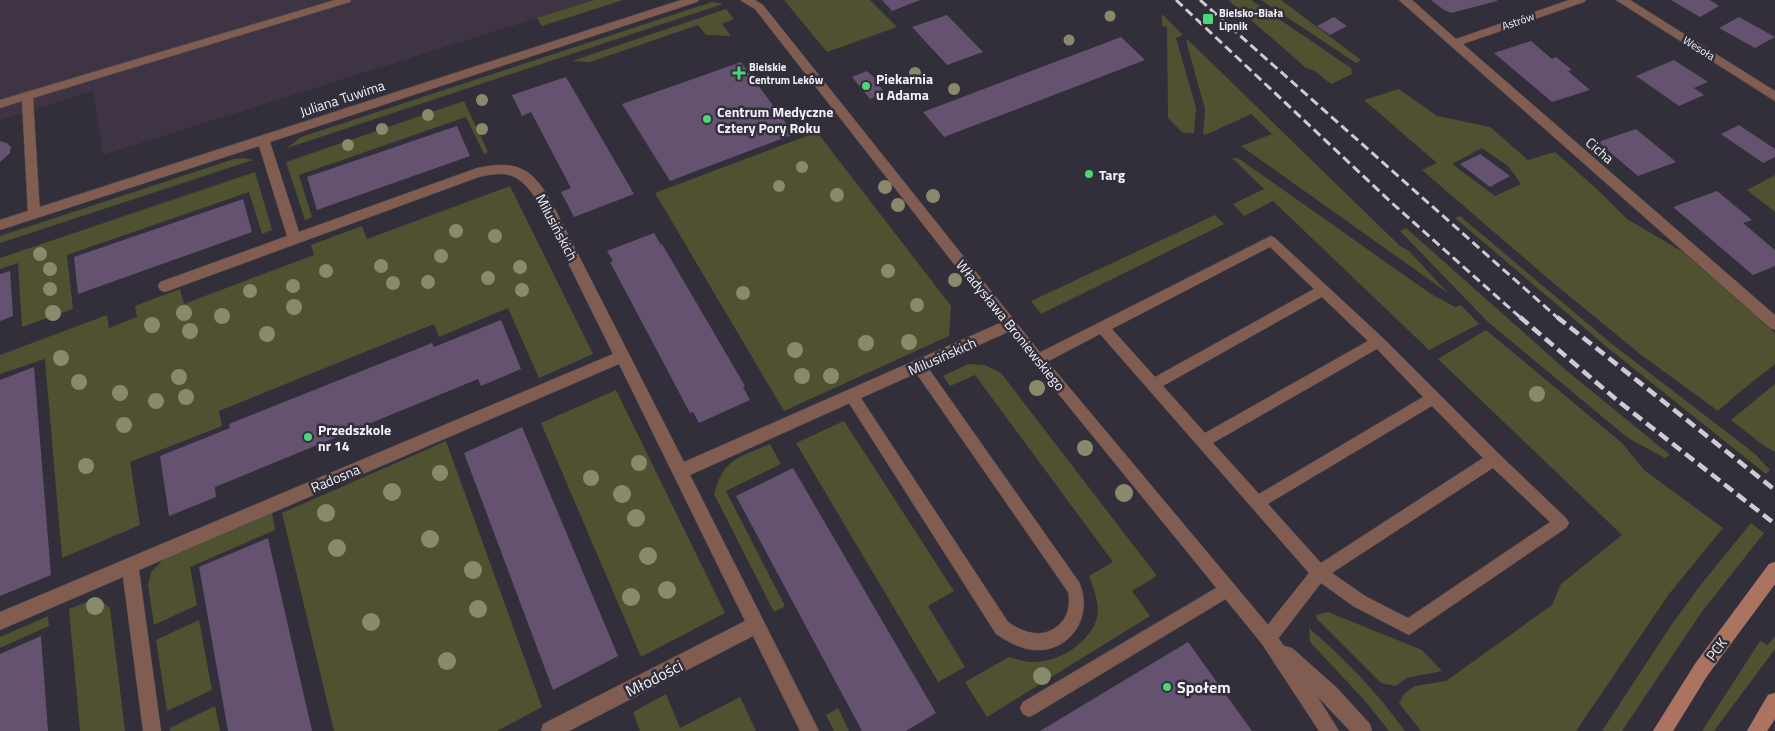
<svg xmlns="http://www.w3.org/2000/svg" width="1775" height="731" viewBox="0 0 1775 731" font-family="'Titillium Web',sans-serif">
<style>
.industrial{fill:#3e3444}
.green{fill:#4f5130;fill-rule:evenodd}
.building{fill:#645270}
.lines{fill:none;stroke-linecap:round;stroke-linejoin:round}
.lane-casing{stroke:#4d4a55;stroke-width:1}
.street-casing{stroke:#4d4a55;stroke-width:1}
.secondary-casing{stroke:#4d4a55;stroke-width:1}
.lane{fill:#805d50;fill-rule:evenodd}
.street{fill:#805d50;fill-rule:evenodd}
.secondary{fill:#ac7460;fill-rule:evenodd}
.rail-far1{stroke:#cdcbd4;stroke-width:3;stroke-dasharray:9 4.5;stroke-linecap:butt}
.rail{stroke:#cdcbd4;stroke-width:4.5;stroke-dasharray:11 5.5;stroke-linecap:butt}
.tree{fill:#898a6c}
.poi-dot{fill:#4ad778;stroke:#322f3a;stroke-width:2}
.labels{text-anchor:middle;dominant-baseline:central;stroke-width:5;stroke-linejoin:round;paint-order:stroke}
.far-poi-label{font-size:11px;font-weight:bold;fill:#f2f0f8;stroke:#322f3a;text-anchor:start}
.far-street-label{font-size:11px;fill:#f2f0f8;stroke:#322f3a}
.poi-label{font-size:14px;font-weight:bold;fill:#f2f0f8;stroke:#322f3a;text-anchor:start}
.street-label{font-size:14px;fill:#f2f0f8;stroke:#322f3a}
.near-street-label{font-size:16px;fill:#f2f0f8;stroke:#322f3a}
.near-poi-label{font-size:16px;font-weight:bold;fill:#f2f0f8;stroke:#322f3a;text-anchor:start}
</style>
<rect width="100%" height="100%" fill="#322f3a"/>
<path class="industrial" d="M0 0H594L103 155 93 91 0 120Z"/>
<path class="green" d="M594 0H623L542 26 537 18Z
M784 0H870L897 27 827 52Z
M1228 0H1251L1351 68 1352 74 1331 84 1315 71 1306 68Z
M1261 0H1281L1361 60 1356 63Z
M712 2 723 4 287 148 301 137Z
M726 9 734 19 722 24 731 36 706 35 698 25 590 62 572 61Z
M1162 14 1183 35 1176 38 1196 108 1194 133H1183L1168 118 1167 27 1162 26Z
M1188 40 1400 246 1409 251 1448 293 1241 146 1272 134 1251 114 1210 133 1203 135 1205 109 1186 41Z
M1399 89 1437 116 1490 127 1528 160 1555 152 1598 190 1627 219 1683 252 1775 333V364L1736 395 1718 411 1640 354 1551 281 1422 170 1437 163 1364 100ZM1482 148 1508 166 1521 184 1495 196 1452 164Z
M464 101 488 152 484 154 466 117 299 175 312 217 305 220 286 162Z
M817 132 951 306 949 336 784 411 655 193Z
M244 158 253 160 0 243V236L234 159Z
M1232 158H1238L1431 294 1455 307 1461 305 1479 324 1429 350 1273 201 1244 216 1233 204 1264 189Z
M255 172 272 230 262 234 249 192 67 255 73 309 22 327 18 263 0 269V258Z
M1775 175V212L1747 190Z
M510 186 593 354 539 378 508 308 439 337 434 324 219 411 222 426 130 462 140 525 62 558 45 359 0 374V355L107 315 109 328 137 317 135 306 180 289 184 304 314 255 311 245 362 226 367 239Z
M1215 215 1224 224 1041 314 1031 301Z
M1460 216 1612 344 1754 453 1770 470 1766 474 1608 348 1455 218Z
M1406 228 1567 371 1670 455 1665 458 1628 438 1488 322 1400 231Z
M1486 330 1622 443 1644 470 1723 528 1669 594 1576 731H1421L1399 703 1404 694 1415 686 1446 681 1552 605 1561 584 1622 535 1438 359Z
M968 364 985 365 1001 373 1157 576 1132 591 1150 616 987 717 965 682 1009 657C1016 659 1024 662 1031 662 1057 663 1087 645 1096 621 1101 606 1094 590 1089 576L1113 562 975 375 950 386 943 376Z
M1775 384V452L1764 446 1731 420Z
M616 390 725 613 641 657 541 423Z
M844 421 954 591 928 606 965 667 938 682 796 443Z
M446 441 542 707 497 731H334L282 513Z
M770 444 781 464 726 491 785 606 774 612 714 494C724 458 738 458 770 444Z
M272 512 275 530 190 567 197 605 154 625 148 585 151 572 164 559Z
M1751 523 1764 533 1701 613 1622 731H1602L1672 624 1699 587Z
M101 601 110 608 125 731H80L69 609 87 602Z
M1328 612 1422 650 1442 671 1406 678 1396 686 1381 683 1317 619 1316 615Z
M48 616 49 626 0 648V637Z
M199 620 212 690 167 711 156 640Z
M1309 628C1345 659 1377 692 1405 731H1389L1366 702 1310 642Z
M1775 636V649L1714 731H1702L1760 641 1768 645Z
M666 694 680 728 740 697 756 731H640L633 712Z
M215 706 220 731H170V728Z
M838 708 849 731H834L826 715Z"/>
<path class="building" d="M882 0H920L892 11Z
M1431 0H1497V1L1451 13 1444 10Z
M1671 0H1710L1719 6 1700 17Z
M947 15 983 52 947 65 912 27Z
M1334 17 1347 26 1330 35 1317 26Z
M1739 17 1775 37 1755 48 1719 28Z
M1121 37 1145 60 944 137 923 112Z
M1531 41 1552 59 1556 57 1572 70 1568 71 1590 90 1552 102 1494 53Z
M1674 60 1708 82 1694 88 1704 95 1679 106 1636 76Z
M741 62 794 134 670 181 622 104Z
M867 71 879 82 877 83 885 93 870 99 852 77Z
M566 77 634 194 574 217 561 192 571 188 531 112 522 116 512 95Z
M1739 125 1775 149V157L1763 163 1721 134Z
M457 126 470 156 317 210 307 177Z
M1636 129 1676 162 1638 176 1598 142Z
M0 141 7 143 11 147 10 153 0 162Z
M1480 154 1510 176 1490 187 1460 164Z
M1717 191 1752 220 1743 223 1775 250V266L1753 275 1673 207Z
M243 199 252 232 78 294 74 257Z
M654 233 661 245 662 244 745 386 743 387 750 400 699 423 693 412 690 413 610 262 613 261 607 251Z
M10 271 13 316 0 321V274Z
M501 320 521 369 481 386 478 379 215 487 216 497 169 516 160 456 230 428 229 424 432 343 434 347Z
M34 367 51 575 0 596V380Z
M522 427 618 656 553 690 464 453Z
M793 468 936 713 906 731H862L736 496Z
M268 538 312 731H228L199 567Z
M41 636 48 731H0V654Z
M1188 642 1252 731H1040Z"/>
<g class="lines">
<defs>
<path id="lane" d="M335 0H351L350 2 33 98 40 214 38 217H30L28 214 22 101 0 108V100Z
M1271 236 1275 238 1383 338 1499 454 1566 518 1569 523 1566 528 1409 635 1353 606 1321 583 1274 644 1268 646 1262 644 1260 638 1262 632 1309 573 1100 334 1043 364 1038 366 1033 364 1031 360 1033 356ZM1270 247 1314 289 1155 377 1112 329ZM1322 297 1368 341 1205 433 1163 386ZM1377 349 1423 397 1259 494 1213 443ZM1432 406 1483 458 1321 563 1268 504ZM1493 468 1550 522 1408 618 1365 596 1332 573Z
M919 360 924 362 1079 582C1094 614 1072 652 1035 650 1021 649 1008 642 996 634L847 400 845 396 847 392 852 390 857 392 1008 622C1026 635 1049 640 1064 619 1069 611 1070 601 1068 592L914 370 912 366 914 362Z
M1228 581 1234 584 1236 589 1234 594 1035 714 1029 717 1023 714 1020 708 1023 702Z"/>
<path id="street" d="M681 0H699L697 2 270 142 299 232 477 168C520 159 534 170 554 207L684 462 1000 323 755 9 740 0H755L763 5 1043 356 1274 632 1284 646 1292 648 1336 687 1370 724 1372 731H1350L1317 696 1339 731H1319L1262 644 1008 332 690 475 819 731H800L753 636 569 731H541L543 724 745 621 619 364 139 570 161 731H143L123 577 0 630V612L613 354 537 200C519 174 509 170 479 177L165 292 160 290 158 286 160 282 287 236 259 146 0 230V220Z
M1399 0H1412L1456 39 1569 0H1586L1584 2 1463 44 1775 315V330L1770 328Z
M1616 0H1630L1775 91V101Z"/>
<path id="secondary" d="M1775 562V584L1707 676 1673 731H1653L1695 664 1769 564Z
M1775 693V719L1767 731H1747L1768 695Z"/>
</defs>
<use href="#lane" class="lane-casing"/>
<use href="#street" class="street-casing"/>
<use href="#secondary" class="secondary-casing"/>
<use href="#lane" class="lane"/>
<use href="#street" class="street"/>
<use href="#secondary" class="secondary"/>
<path class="rail-far1" d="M1176 0 1393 204 1522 319
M1200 0 1559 319"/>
<path class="rail" d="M1520 317 1618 401 1775 524
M1557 317 1775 490"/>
</g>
<g class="tree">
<circle cx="1110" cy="16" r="5.5"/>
<circle cx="1069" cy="40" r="5.5"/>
<circle cx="915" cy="73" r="6"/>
<circle cx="954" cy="89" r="6"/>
<circle cx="482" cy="100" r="6"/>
<circle cx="428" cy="115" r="6"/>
<circle cx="382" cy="129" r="6"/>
<circle cx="482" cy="129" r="6"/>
<circle cx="348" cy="145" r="6"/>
<circle cx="802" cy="167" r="6"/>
<circle cx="779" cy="186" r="6"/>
<circle cx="885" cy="187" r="7"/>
<circle cx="837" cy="195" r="7"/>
<circle cx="933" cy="196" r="7"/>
<circle cx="898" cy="205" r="7"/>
<circle cx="456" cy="231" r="7"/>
<circle cx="495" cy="236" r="7"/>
<circle cx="40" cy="254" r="7"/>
<circle cx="441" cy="256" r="7"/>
<circle cx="381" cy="266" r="7"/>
<circle cx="520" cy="267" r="7"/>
<circle cx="50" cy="269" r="7"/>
<circle cx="326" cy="271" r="7"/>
<circle cx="888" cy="271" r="7"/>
<circle cx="488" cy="278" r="7"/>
<circle cx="955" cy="280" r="7"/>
<circle cx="428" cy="282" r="7"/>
<circle cx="393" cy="283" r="7"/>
<circle cx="293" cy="286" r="7"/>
<circle cx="50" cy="289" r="7"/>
<circle cx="522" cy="290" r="7"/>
<circle cx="250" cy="291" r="7"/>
<circle cx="743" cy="293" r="7"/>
<circle cx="917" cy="305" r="7"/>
<circle cx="294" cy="307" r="8"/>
<circle cx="53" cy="313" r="8"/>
<circle cx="184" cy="313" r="8"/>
<circle cx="222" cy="316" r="8"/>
<circle cx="152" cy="325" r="8"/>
<circle cx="190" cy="331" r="8"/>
<circle cx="267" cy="334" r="8"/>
<circle cx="909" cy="342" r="8"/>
<circle cx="866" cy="343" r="8"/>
<circle cx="795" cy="350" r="8"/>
<circle cx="61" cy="358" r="8"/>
<circle cx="802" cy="376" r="8"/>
<circle cx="831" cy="376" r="8"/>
<circle cx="179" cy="377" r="8"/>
<circle cx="79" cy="382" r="8"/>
<circle cx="1037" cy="388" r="8"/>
<circle cx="120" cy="393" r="8"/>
<circle cx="1537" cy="394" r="8"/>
<circle cx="186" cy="397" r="8"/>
<circle cx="156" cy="401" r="8"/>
<circle cx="124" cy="425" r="8"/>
<circle cx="1085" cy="448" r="8"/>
<circle cx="639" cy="463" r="8"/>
<circle cx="86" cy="466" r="8"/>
<circle cx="440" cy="473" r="8"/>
<circle cx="591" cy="478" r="8"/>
<circle cx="392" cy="492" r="9"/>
<circle cx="1124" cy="493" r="9"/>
<circle cx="622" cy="494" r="9"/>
<circle cx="326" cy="513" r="9"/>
<circle cx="636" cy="518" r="9"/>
<circle cx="430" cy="539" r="9"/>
<circle cx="337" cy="548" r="9"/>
<circle cx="648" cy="556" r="9"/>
<circle cx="473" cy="570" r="9"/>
<circle cx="667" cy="590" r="9"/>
<circle cx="631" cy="597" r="9"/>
<circle cx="95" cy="606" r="9"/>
<circle cx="478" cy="609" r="9"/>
<circle cx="371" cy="622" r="9"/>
<circle cx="447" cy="661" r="9"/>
<circle cx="1042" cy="676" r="9"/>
</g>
<g class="poi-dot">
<rect x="1202" y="13" width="12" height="12" rx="2.5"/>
<path d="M736.5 65.5h5v5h5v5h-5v5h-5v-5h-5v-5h5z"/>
<circle cx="866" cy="86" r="5"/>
<circle cx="707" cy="119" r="5"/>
<circle cx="1089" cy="174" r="5"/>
<circle cx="308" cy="437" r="5"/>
<circle cx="1167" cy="687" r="5"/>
</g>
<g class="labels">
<g class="far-poi-label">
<text x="1219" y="13">Bielsko-Biała<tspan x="1219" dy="13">Lipnik</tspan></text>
<text x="749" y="67">Bielskie<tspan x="749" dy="13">Centrum Leków</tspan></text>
</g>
<g class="far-street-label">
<text transform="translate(1518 21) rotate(-19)">Astrów</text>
<text transform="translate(1699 48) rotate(32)">Wesoła</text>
</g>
<g class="poi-label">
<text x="876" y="78">Piekarnia<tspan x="876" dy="16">u Adama</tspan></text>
<text x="717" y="111">Centrum Medyczne<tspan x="717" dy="16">Cztery Pory Roku</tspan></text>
<text x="1099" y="174">Targ</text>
<text x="318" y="429">Przedszkole<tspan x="318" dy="16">nr 14</tspan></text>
</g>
<g class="street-label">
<text transform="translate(342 98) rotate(-18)">Juliana Tuwima</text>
<text transform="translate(1600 150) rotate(41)">Cicha</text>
<text transform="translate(557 227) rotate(62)">Milusińskich</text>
<text transform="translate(1011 325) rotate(51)">Władysława Broniewskiego</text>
<text transform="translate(942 356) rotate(-24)">Milusińskich</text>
<text transform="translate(335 478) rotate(-23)">Radosna</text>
<text transform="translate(1716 649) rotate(-53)">PCK</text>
</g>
<g class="near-street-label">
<text transform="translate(654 678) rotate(-27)">Młodości</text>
</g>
<g class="near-poi-label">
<text x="1177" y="687">Społem</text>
</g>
</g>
</svg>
